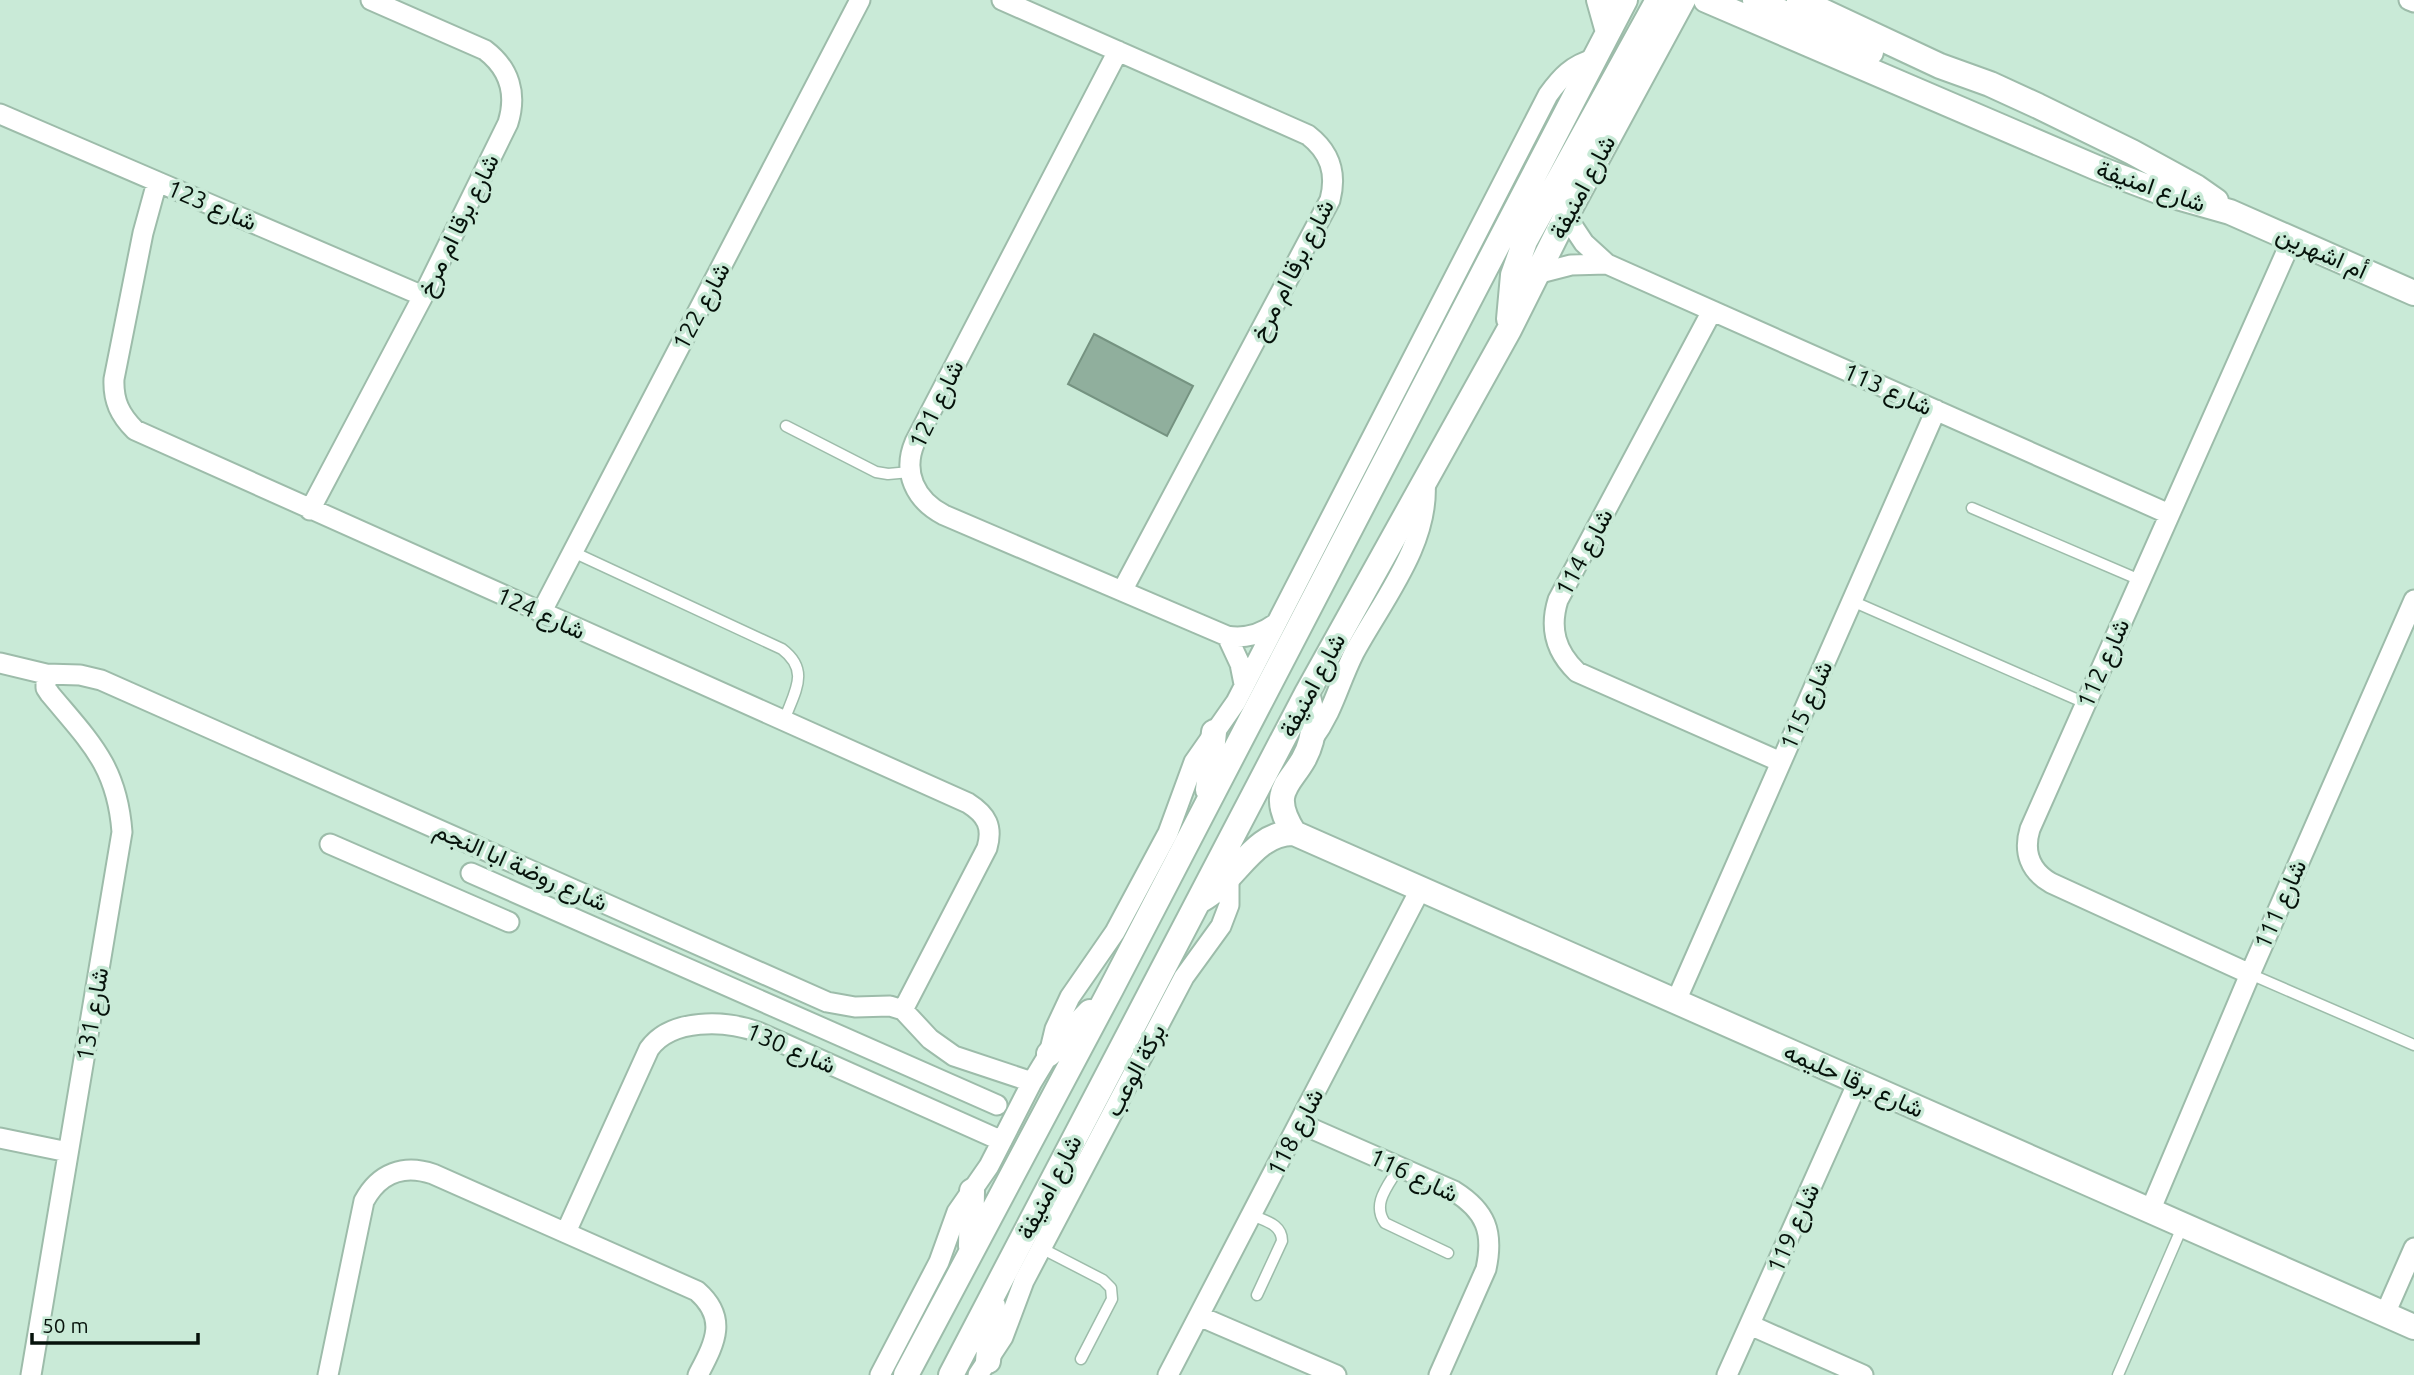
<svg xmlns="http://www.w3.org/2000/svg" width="2414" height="1375" viewBox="0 0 2414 1375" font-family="Ubuntu,Vazirmatn,sans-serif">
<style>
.building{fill:#90af9d;stroke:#759381;stroke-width:2}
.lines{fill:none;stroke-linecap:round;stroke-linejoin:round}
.service-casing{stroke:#9dbcaa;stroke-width:13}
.minor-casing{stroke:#9dbcaa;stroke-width:23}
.tertiary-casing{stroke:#9dbcaa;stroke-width:28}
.service{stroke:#fff;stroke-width:10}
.minor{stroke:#fff;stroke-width:19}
.tertiary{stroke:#fff;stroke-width:24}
.labels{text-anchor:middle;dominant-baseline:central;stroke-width:7;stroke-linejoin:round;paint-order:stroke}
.street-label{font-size:24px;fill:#06120b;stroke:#c9ead7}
</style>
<rect width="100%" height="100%" fill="#c9ead7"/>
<path class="building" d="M1094 334 1193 386 1167 436 1068 384Z"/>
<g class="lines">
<defs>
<path id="service" d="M786 426 876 472 888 474 910 472
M1972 508 2140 580
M573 552 782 649C811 671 794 692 784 721
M1852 601 2085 703
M2250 974 2414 1045
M1399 1167C1389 1185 1371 1203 1385 1223L1448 1253
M1252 1215C1265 1221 1282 1224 1282 1241L1257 1295
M1041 1248 1103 1280 1111 1288 1112 1299 1081 1359
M2118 1375 2183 1225"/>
<path id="minor" d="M1002 0 1308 135C1330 152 1337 173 1330 200L1122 591
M2409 0 2414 2
M1118 51 915 442C902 472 915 500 944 515L1227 636C1245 639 1260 635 1275 624
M0 114 423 296
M157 182 143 233 114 379C113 401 120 415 135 430L968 803C987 815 993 827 987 848L903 1010
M1566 216 1584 243 1607 264 2169 514
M1536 274 1571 265 1607 264
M1712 311 1558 600C1549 629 1556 652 1577 672L1781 762
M310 510 423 296 508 123C517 94 510 69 485 50L371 0
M541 613 860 0
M1227 636 1240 664 1244 684
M0 663 46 674 80 675 101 680 827 1002 855 1007 890 1006 903 1010 930 1039 954 1056 1032 1082
M1312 740C1334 710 1338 685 1354 653 1382 601 1430 543 1425 482
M330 844 509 922
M471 873 997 1105
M2250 974 2051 883C2030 871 2023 852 2030 829L2292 239
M1676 1001 1936 410
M1299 1123 1454 1191C1486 1211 1494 1232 1486 1269L1439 1375
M0 1138 68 1152
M2150 1211 2250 974 2414 600
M566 1232 649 1049C671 1018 725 1020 758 1032L1002 1141
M2385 1314 2414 1248
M1199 1316 1336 1375
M1750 1325 1863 1375
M31 1375 122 832C117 766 90 742 50 694L46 688V674
M328 1375 364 1201C379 1173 404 1164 433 1174L697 1291C729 1319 714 1344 698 1375
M880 1375 939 1262 957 1212 989 1166 1032 1082 1049 1054 1055 1029 1070 997 1115 932 1168 833 1194 762 1236 702 1548 95C1561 77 1572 65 1594 59
M978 1375 1003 1337 1024 1281 1184 977 1221 926 1229 905V879
M1168 1375 1421 888
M1727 1375 1858 1082"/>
<path id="tertiary" d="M1599 0 1608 32
M1706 0 2097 168 2163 193 2230 212 2414 293
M1755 0 1871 52
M1799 0 1940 66 1990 84 2038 106 2132 152 2196 187 2216 201
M1509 319 1513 275 1525 241 1658 0
M1208 790 1214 732
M1294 833C1263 784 1300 783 1311 741 1316 724 1311 709 1307 693
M1201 900C1236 881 1253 832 1294 833L2414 1327
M1049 1054 1090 1012
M971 1246 972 1191
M988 1361 993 1306
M906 1375 1110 991 1625 0
M951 1375 1307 693 1509 330 1566 216 1683 0"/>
</defs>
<use href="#service" class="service-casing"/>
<use href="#minor" class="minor-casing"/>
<use href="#tertiary" class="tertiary-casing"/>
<use href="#service" class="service"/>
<use href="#minor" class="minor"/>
<use href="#tertiary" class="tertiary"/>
</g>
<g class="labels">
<g class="street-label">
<text transform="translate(2151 186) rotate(19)">شارع امنيفة</text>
<text transform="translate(1582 187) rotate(-62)">شارع امنيفة</text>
<text transform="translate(212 205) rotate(23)">شارع 123</text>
<text transform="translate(458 225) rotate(-64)">شارع برقا ام مرخ</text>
<text transform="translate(2322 252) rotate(24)">أم اشهرين</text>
<text transform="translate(1292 270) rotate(-63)">شارع برقا ام مرخ</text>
<text transform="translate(701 306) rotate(-62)">شارع 122</text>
<text transform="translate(1888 389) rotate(24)">شارع 113</text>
<text transform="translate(936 404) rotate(-64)">شارع 121</text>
<text transform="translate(1584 552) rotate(-62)">شارع 114</text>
<text transform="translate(541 613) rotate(24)">شارع 124</text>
<text transform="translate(2103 663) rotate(-66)">شارع 112</text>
<text transform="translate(1312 685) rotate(-62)">شارع امنيفة</text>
<text transform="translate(1806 705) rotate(-66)">شارع 115</text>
<text transform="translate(521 866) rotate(24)">شارع روضة ابا النجم</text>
<text transform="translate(2280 904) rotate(-66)">شارع 111</text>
<text transform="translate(92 1014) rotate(-80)">شارع 131</text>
<text transform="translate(791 1048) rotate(23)">شارع 130</text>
<text transform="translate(1135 1070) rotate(-62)">بركة الوعب</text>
<text transform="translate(1854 1080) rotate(24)">شارع برقا حليمه</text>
<text transform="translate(1295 1132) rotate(-63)">شارع 118</text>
<text transform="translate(1414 1175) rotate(25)">شارع 116</text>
<text transform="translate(1049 1187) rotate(-63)">شارع امنيفة</text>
<text transform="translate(1793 1228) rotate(-66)">شارع 119</text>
</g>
</g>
<path d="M32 1333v10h166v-10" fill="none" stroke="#06120b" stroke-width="3.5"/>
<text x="42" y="1333" font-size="21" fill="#06120b" stroke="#c9ead7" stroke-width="5" paint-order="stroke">50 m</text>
</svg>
